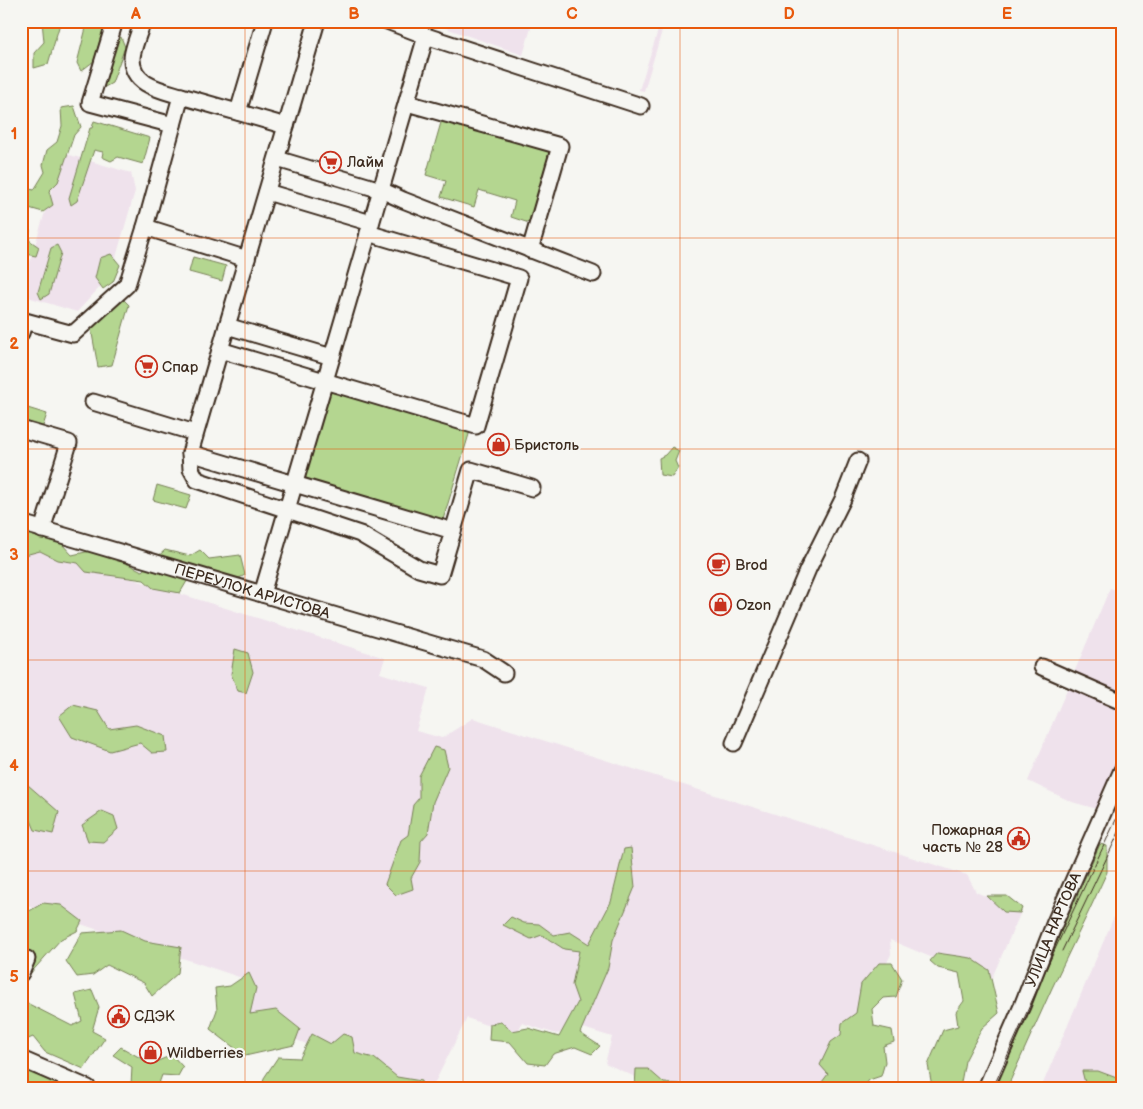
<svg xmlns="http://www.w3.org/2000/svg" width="1143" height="1109" viewBox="0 0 1143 1109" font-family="'Balsamiq Sans',sans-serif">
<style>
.built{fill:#efe2ec}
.green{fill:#b4d690;stroke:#788057}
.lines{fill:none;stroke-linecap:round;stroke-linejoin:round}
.minor-casing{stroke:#3b2a1e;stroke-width:19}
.minor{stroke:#f6f6f2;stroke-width:15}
.tram{stroke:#3b2a1e;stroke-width:1}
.grid{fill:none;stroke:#e8590c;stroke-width:1;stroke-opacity:0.55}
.labels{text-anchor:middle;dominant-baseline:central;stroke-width:4.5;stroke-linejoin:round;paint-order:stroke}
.poi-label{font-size:15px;fill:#3b2a1e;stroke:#f6f6f2;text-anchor:start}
.street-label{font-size:15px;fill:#3b2a1e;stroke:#f6f6f2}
.neatline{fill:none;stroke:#e8590c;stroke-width:2}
.grid-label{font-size:16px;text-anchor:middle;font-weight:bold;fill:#e8590c}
</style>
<rect width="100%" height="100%" fill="#f6f6f2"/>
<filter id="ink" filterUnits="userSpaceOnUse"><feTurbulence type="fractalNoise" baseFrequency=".02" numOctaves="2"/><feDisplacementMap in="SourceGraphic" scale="10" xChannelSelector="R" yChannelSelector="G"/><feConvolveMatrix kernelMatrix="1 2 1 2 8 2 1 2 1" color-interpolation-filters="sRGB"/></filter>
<g filter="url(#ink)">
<path class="built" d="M425 21H533L523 55Z
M661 21H665L644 91 639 90Z
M63 153 131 173 135 191 111 275 77 312 21 295V291Z
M21 544 385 658 380 673 429 688 416 731 442 738 473 718 967 875 976 892 1021 912 990 982 890 940 891 954 829 1088H659L605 1063 612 1037 583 1028 556 1034 522 1023 516 1036 467 1018 432 1088H415L237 1016 248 980 21 904Z
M1110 588 1122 592V752L1097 809 1072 802 1028 781Z
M1122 898V1088H1041Z"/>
<path class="green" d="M42 21H58L59 27 48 64 34 68V53L44 42Z
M94 22 103 30 94 61 81 71 77 63 86 28Z
M121 37 125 47 112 83 103 88 96 77 105 44Z
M74 106 81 127 74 135 58 182 49 191 53 205 43 212 29 208 21 199V187L34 190 45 172 43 165 47 150 57 142 62 126 61 108Z
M442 119 550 150 529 223 511 217 515 201 479 190 474 207 441 197 446 181 426 175Z
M94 121 150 138 143 164 118 157 111 161 102 157 103 152 94 150 77 201 71 205 69 198 90 128H92Z
M21 216 30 230 29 240 39 247 36 256 25 254 23 236 21 235Z
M57 245 61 253 49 294 41 299 38 292 51 248Z
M111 254 120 265 113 282 103 289 95 278 100 258Z
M193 257 226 266 222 281 189 272Z
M121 297 129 305 112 365 98 367 91 328Z
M328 389 470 431 442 523 301 481Z
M21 406 47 414 42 429 21 423Z
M672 447 679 451 675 461 678 468 672 477 660 475 659 458 665 455Z
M157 485 191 495 186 509 153 500Z
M27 531 62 544 72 555 90 551 118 559 142 571 165 550 190 556 200 550 209 559 240 555 245 575 227 584 193 571 180 593 153 588 144 580 86 572 78 563 58 560 40 551 21 556V535Z
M235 649 248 653 253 672 246 693 238 691 231 674Z
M73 705 98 711 109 729 136 725 165 736 167 752 152 753 140 743 110 751 72 737 59 716Z
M434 747 444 750 448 767 433 802 428 833 421 841 420 862 411 878 413 889 396 895 385 884 401 840 408 835 413 805 419 798V776Z
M28 785 59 812 53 834 35 830 24 804H21V786Z
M102 811 114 816 118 829 103 842 88 841 82 825Z
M1100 844 1107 846V872L1088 913 1052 988 1007 1088H992Z
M631 848 635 887 613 940 608 968 580 1033 600 1046 592 1054 575 1047 553 1054 545 1065 528 1063 510 1042 489 1040 490 1024 501 1022 512 1031 528 1028 559 1037 578 1002 572 985 579 951 564 949 542 935 531 939 503 925 511 917 524 923 539 924 554 935 570 932 589 944 611 902 624 849Z
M987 896H1007L1022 908 1020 913 1004 912Z
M43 903 61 905 82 921 77 931 61 939 28 976H21V916Z
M121 930 145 941 181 947 178 973 152 996 144 983 107 965 93 975 77 977 66 961 82 933Z
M937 953 971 958 989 970 999 1013 982 1028 965 1061 961 1082 958 1088H926L932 1086 928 1065 943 1030 958 1026 956 1012 964 1001 959 973 938 968 930 961Z
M879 963H892L902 979 896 997 883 998 872 1009 874 1026 892 1030 894 1042 883 1046 885 1062 881 1076 869 1080 863 1088H819V1086L828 1074 820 1065 831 1042 841 1035 842 1023 856 1013 861 984Z
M249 973 256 988 250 1014 276 1010 300 1029 294 1045 245 1056 210 1029 217 1010 215 988 230 986Z
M92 990 99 1007 92 1031 105 1038 84 1069 45 1052 33 1037 21 1042V1000L72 1026 82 1021 75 994Z
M312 1034 331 1044 343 1034 352 1037 355 1053 374 1058 397 1077 421 1081 422 1088H262L264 1078 278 1057 300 1058Z
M121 1047 151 1064 172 1055 183 1067 178 1076 162 1075 158 1086C151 1090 138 1089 131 1085L132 1067 113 1055Z
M636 1069H648L664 1083 680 1084 685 1088H635Z
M29 1071 52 1079 71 1088H29L25 1076Z
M1082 1071H1098L1122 1080V1088H1080L1085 1083Z"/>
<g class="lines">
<defs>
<g id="minor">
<path d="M115 21 90 103 173 125"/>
<path d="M143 21C140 31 132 49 132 59 132 85 161 90 181 96L145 227 247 259"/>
<path d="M317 21 227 326 332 357 426 36"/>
<path d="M387 21 426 36 641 106"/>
<path d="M181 96 286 126"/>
<path d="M407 103 560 146 530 250"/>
<path d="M238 112 265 21"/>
<path d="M277 159 381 190 403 200 593 274"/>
<path d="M267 192 371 223"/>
<path d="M227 326 190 453 453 531 471 470 532 488"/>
<path d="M21 333 25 321 73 334 127 285 145 227"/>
<path d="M220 350 476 426 519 278 368 233"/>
<path d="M93 402 195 433"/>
<path d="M21 429 69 443 42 530"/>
<path d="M190 453 191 469 197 480 360 534 419 569 440 575 453 531"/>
<path id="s1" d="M21 523 483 659 504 673"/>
<path d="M262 594 332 357"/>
<path d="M1042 667 1122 702"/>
<path d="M734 743 808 569 843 499 858 461"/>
<path d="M21 973 27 959"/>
<path d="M21 1059 88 1088"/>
<path id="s2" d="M986 1088 1022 1006 1055 922 1122 770"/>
</g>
</defs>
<use href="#minor" class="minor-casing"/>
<use href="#minor" class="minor"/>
<path class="tram" d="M1062 951 1122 826
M993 1088 1056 947 1122 807"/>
</g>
</g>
<path class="grid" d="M245 21V1088M463 21V1088M680 21V1088M898 21V1088M21 238H1122M21 449H1122M21 660H1122M21 871H1122"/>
<defs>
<symbol id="supermarket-ring" viewBox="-11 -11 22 22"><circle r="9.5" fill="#f6f6f2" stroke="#c8321e" stroke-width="1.5"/><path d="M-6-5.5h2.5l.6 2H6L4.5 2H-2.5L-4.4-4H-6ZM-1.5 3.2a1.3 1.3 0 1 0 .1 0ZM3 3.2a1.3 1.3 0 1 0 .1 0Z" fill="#c8321e"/></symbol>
<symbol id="shop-ring" viewBox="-11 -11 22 22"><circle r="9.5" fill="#f6f6f2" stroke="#c8321e" stroke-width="1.5"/><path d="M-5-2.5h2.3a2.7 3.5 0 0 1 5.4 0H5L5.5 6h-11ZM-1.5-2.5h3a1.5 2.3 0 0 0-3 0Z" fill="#c8321e"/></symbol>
<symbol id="cafe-ring" viewBox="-11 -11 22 22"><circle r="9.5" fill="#f6f6f2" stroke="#c8321e" stroke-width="1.5"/><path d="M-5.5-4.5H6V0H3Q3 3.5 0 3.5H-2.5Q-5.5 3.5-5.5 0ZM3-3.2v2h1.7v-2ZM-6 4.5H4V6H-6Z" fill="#c8321e"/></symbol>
<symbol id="civic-ring" viewBox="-11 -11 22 22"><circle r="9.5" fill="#f6f6f2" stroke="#c8321e" stroke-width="1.5"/><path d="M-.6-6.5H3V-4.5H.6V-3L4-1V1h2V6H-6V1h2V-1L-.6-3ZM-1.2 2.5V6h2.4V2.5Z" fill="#c8321e"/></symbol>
</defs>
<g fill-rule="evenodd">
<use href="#supermarket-ring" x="318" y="150" width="25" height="25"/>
<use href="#supermarket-ring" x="134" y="354" width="25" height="25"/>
<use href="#shop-ring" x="486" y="432" width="25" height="25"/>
<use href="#cafe-ring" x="706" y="552" width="25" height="25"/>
<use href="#shop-ring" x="708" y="592" width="25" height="25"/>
<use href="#civic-ring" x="1006" y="826" width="25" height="25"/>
<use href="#civic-ring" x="106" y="1004" width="25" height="25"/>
<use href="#shop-ring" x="138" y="1040" width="25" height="25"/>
</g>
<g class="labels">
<g class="poi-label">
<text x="347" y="162">Лайм</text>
<text x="162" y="367">Спар</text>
<text x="514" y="445">Бристоль</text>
<text x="735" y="565">Brod</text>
<text x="736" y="605">Ozon</text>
<text x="1003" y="830" text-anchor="end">Пожарная<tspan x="1003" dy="17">часть № 28</tspan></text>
<text x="134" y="1016">СДЭК</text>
<text x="167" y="1053">Wildberries</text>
</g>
<g class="street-label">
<text stroke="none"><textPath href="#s1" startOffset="241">ПЕРЕУЛОК АРИСТОВА</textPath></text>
<text stroke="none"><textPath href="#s2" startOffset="172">УЛИЦА НАРТОВА</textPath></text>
</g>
</g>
<rect width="1143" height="1109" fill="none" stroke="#f6f6f2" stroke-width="55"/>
<rect x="28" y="28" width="1088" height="1054" class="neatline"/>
<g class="grid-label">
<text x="136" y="19">A</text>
<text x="354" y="19">B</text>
<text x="572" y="19">C</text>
<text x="789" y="19">D</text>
<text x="1007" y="19">E</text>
<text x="14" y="139">1</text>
<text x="14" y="349">2</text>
<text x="14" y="560">3</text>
<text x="14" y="771">4</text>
<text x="14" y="982">5</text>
</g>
</svg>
